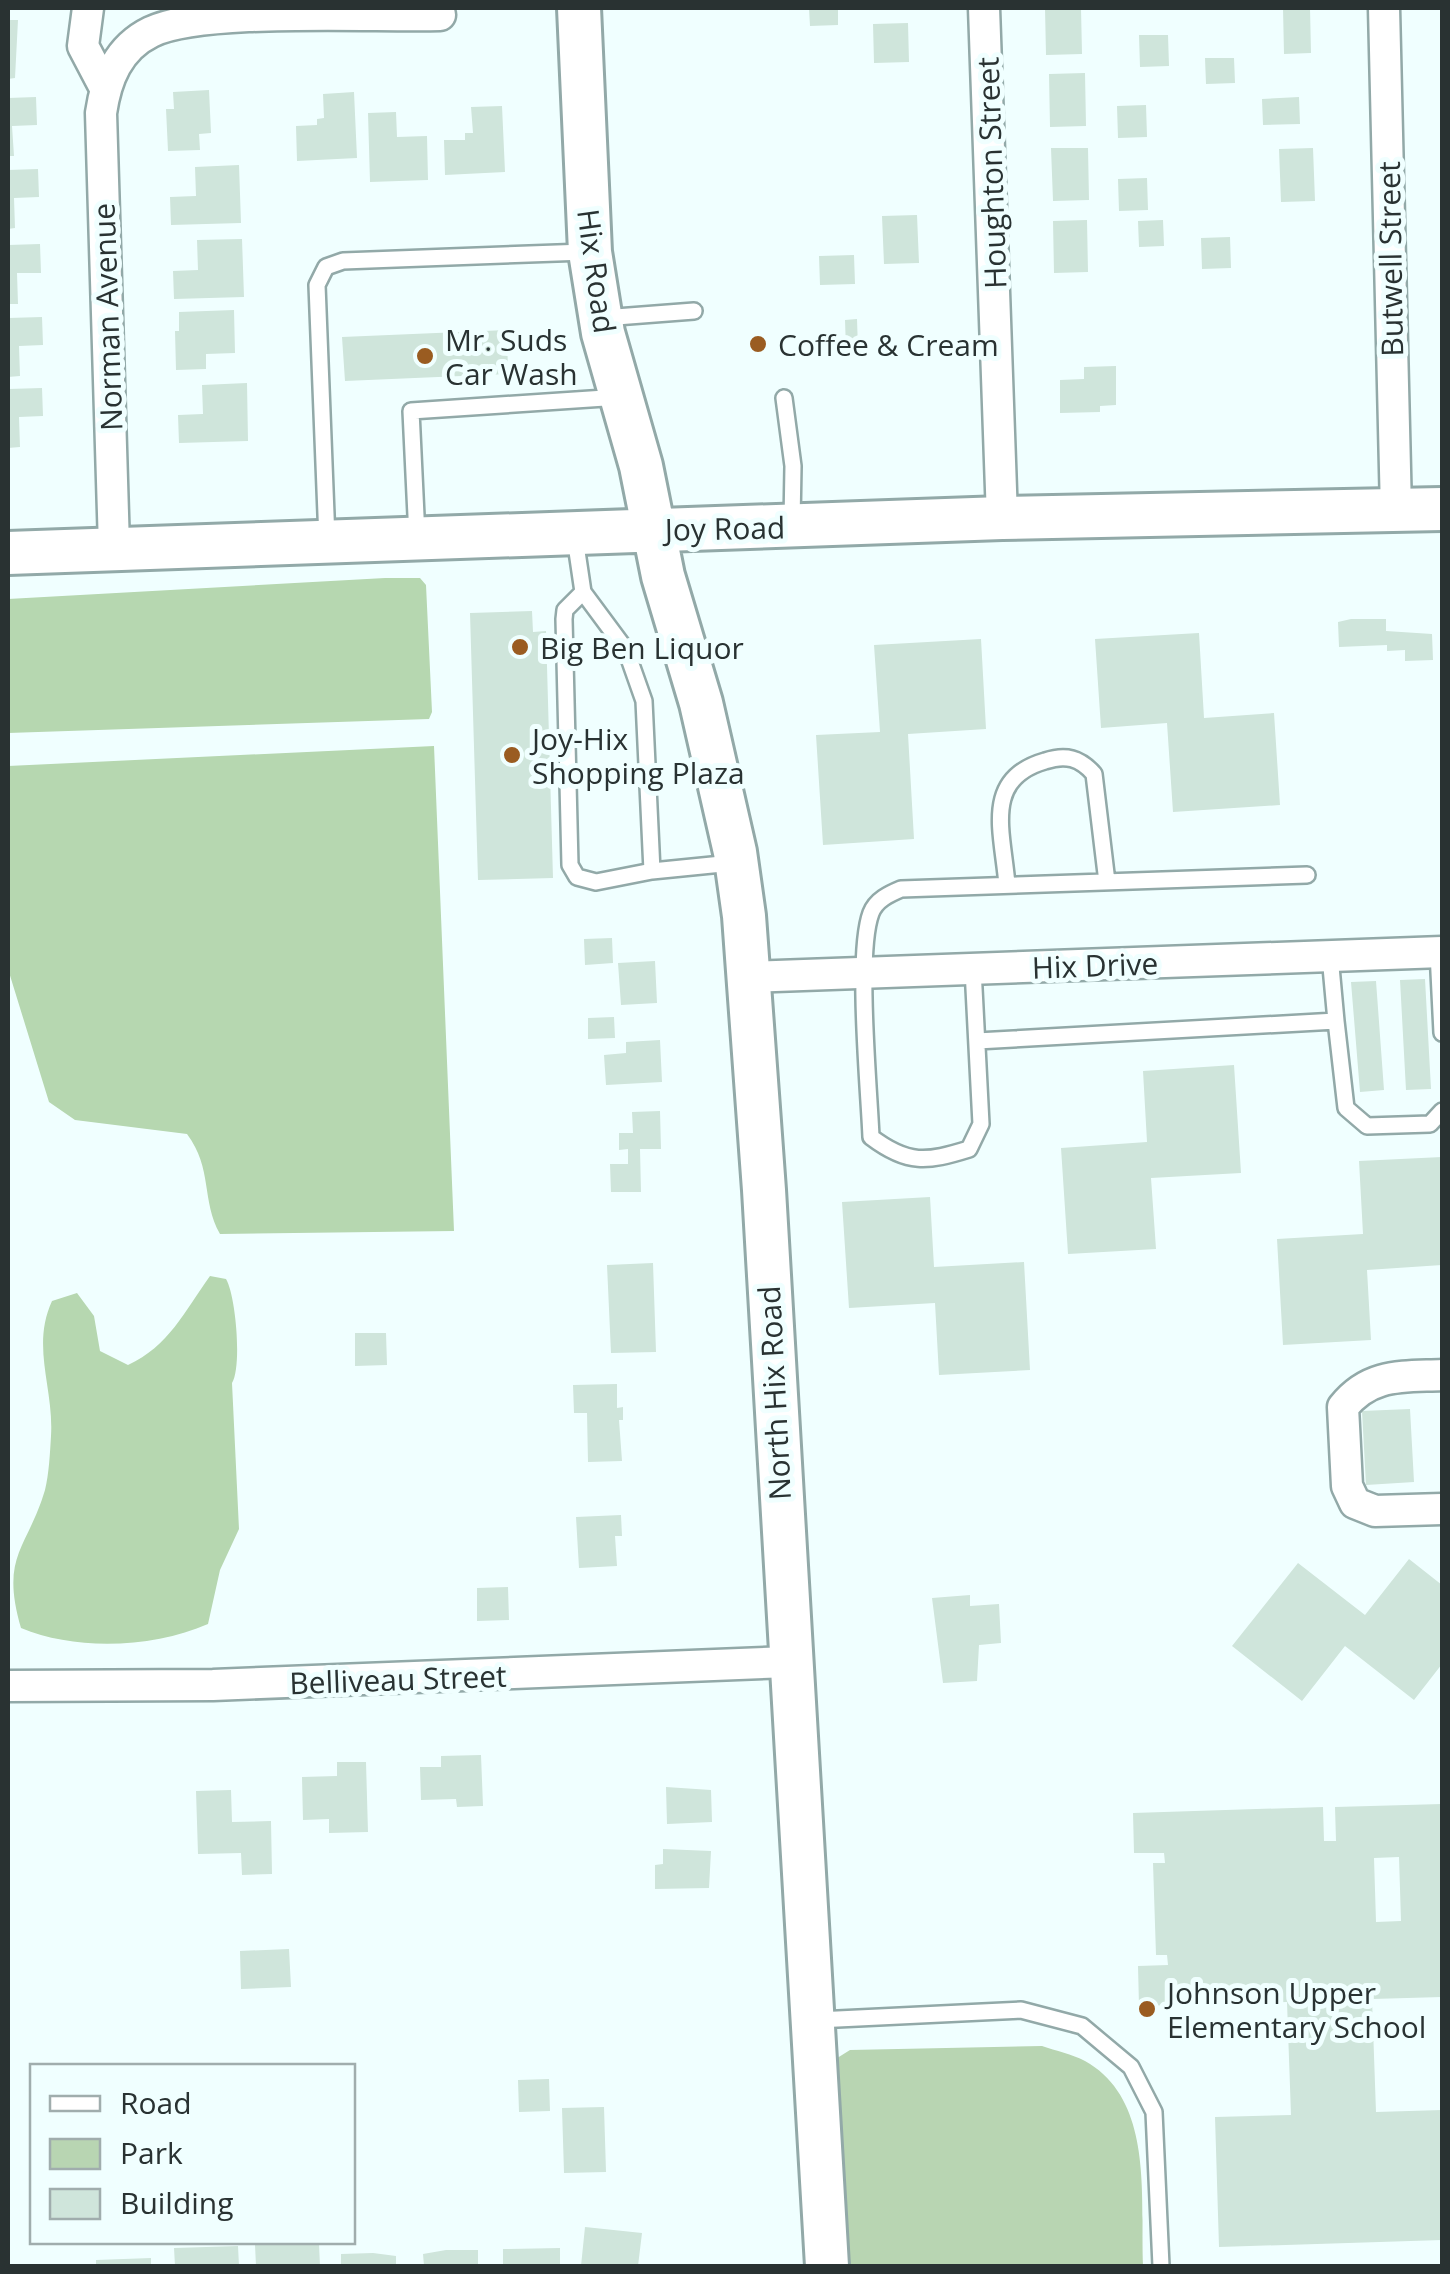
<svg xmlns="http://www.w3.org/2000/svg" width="1450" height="2274" viewBox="0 0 1450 2274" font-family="'Open Sans',sans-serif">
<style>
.green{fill:#b8d5b2}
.forest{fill:#b6d7b0}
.building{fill:#cfe5db;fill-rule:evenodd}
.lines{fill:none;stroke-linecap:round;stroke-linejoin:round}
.lane-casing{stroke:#92a9a8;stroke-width:20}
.street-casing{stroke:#92a9a8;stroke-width:35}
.secondary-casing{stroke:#92a9a8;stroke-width:48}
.lane{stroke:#fff;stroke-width:15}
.street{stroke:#fff;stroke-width:30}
.secondary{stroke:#fff;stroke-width:42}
.poi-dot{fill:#9a5c21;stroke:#f0ffff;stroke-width:4}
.labels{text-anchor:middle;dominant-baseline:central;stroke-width:10;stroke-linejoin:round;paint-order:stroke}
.street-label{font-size:30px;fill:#293232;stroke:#f0ffff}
.poi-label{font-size:30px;fill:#293232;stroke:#f0ffff;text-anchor:start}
</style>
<rect width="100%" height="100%" fill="#f0ffff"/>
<path class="green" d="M1042 2046C1056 2051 1072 2054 1085 2061 1155 2100 1140 2200 1143 2266H847L834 2060 850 2050Z"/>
<path class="forest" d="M385 578H420L426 585 432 712 429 719 8 733V599Z
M434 746 454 1231 220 1234C201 1200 213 1169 187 1134L75 1120 49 1102 8 969V766Z
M210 1276 226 1279C236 1296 242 1367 232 1383L239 1529 220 1570 208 1624C153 1648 76 1651 21 1628 0 1555 27 1550 45 1490 49 1474 50 1453 51 1436 54 1388 31 1347 52 1301L77 1293 94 1316 100 1351 128 1365C169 1346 184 1312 210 1276Z"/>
<path class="building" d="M809 8H838V25L810 26Z
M1045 8H1081L1082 54 1046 55Z
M1283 8H1310L1311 53 1284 54Z
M8 20H18L15 78 8 79Z
M908 23 909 62 874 63 873 24Z
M1139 35H1168L1169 66 1140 67Z
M1205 58H1234L1235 83 1206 84Z
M1085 73 1086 126 1050 127 1049 74Z
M209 90 211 133 199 134 200 150 168 151 166 109H174L173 92Z
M354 92 357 158 297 161 296 126 317 125V119L324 118 323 94Z
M36 97 37 125 12 126 14 156H8V98Z
M1299 97 1300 124 1263 125 1262 99Z
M1146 105 1147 137 1118 138 1117 106Z
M502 106 505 172 445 175 444 140H465V133H473L471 107Z
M396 112 397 137 427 136 428 180 370 182 368 113Z
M1051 148H1088L1089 200 1053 201Z
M1313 148 1315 201 1281 202 1279 149Z
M239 165 241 223 171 225 170 197 196 196 195 167Z
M38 169 39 197 14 198 15 228 8 229V170Z
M1147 178 1148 210 1119 211 1118 179Z
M917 215 919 263 884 264 882 216Z
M1087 220 1088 272 1054 273 1053 221Z
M1163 220 1164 246 1139 247 1138 221Z
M1230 237 1231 268 1202 269 1201 238Z
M242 239 244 297 174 299 173 271 198 270 197 240Z
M40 244 41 273H17L18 304H8V245Z
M854 255 855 284 820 285 819 256Z
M234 310 235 353 206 354V369L176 370 175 331H179V312Z
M42 317 43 345 19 346 20 376 8 377V318Z
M857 319 858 349H846L845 320Z
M507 330 508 374 345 381 342 337Z
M1116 366V405L1100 406V412L1060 413V380L1084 379V367Z
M247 383 248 441 179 443 178 415 203 414 202 385Z
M42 388 43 416 19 417 20 447 8 448V389Z
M532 611 533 632 546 631 553 878 478 880 470 613Z
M1351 619H1386V631L1432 634 1433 660 1405 661V650L1387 651V645L1339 647 1338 622Z
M1199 633 1204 718 1274 713 1280 805 1173 812 1167 723 1101 728 1095 639Z
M981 639 986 729 908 734 914 839 823 845 816 735 880 732 874 645Z
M612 938 613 963 585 965 584 939Z
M655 961 657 1003 621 1005 618 963Z
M1425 979 1431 1089 1406 1090 1400 980Z
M1376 981 1384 1090 1360 1092 1351 982Z
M614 1017 615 1038 588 1039V1018Z
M660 1040 662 1082 606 1085 604 1055 626 1053V1042Z
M1234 1065 1241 1173 1151 1178 1156 1249 1068 1254 1061 1148 1147 1142 1143 1071Z
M660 1111 661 1149H640L641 1192H611L610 1164H628V1149L619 1150V1133H633L632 1112Z
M1442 1157V1265L1367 1270 1371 1340 1283 1345 1277 1239 1363 1234 1359 1161Z
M930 1197 934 1267 1024 1262 1030 1370 939 1375 935 1303 849 1308 842 1202Z
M653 1263 656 1352 611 1353 607 1265Z
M355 1333H386L387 1365 355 1366Z
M617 1384V1408L623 1407V1420H619L622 1461 588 1462 587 1413H574L573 1385Z
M1410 1409 1414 1482 1366 1485 1362 1411Z
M621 1515 622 1536H615L617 1566 579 1568 576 1517Z
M1409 1559 1442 1585V1664L1414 1700 1345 1646 1302 1701 1232 1646 1298 1563 1365 1615Z
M508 1587 509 1620 477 1621V1588Z
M970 1595V1606L999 1604 1001 1643 979 1645 977 1681 943 1683 932 1598Z
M481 1755 483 1806 457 1807 456 1799 421 1800 420 1767H441V1756Z
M337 1762H366L368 1832 329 1833V1819L303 1820 302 1777 337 1776Z
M666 1787 711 1790 712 1822 667 1824Z
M231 1790 232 1822 271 1821 272 1874 242 1875 241 1853 198 1854 196 1791Z
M1442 1804V1997L1372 1999 1376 2112 1442 2110V2240L1219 2247 1215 2117 1291 2115 1287 2002 1139 2006 1138 1966 1168 1965 1167 1955H1156L1153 1863H1165L1164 1853H1134L1133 1813 1323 1807 1324 1841H1336L1335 1807ZM1399 1857 1401 1921 1376 1922 1374 1858Z
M663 1849 711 1851 709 1888 655 1889V1865L663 1864Z
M289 1949 291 1987 241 1989 240 1951Z
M549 2079 550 2111 519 2112 518 2080Z
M604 2107 606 2172 564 2173 562 2108Z
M585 2227 642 2233 638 2266H581Z
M319 2244 320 2266H256L255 2245Z
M238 2246 239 2266H175L174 2248Z
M560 2248V2266H503V2249Z
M446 2250H478V2266H424L423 2254Z
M373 2253 396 2256V2266H341V2254Z
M151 2258V2266H96V2260Z"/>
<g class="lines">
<defs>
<path id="lane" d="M603 318 694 311
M784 398 793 466 792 523
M417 537 411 411 620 397
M575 538 583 592 626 650 644 701 652 871 732 863
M327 540 317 285 326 267 343 261 585 252
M583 592 565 610 564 619 570 865 577 877 596 882 652 871
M1007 885C1003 833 982 779 1045 761 1066 754 1080 758 1094 774L1107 882
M1438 952 1442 1033
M1330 956 1336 1021
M973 969 981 1124 969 1149C927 1162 908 1165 871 1137 869 1088 856 953 871 913 876 900 889 894 901 889L1307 875
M977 1041 1336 1021 1346 1108 1367 1126 1430 1124 1442 1111
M817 2020 1021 2010 1082 2026 1131 2067 1154 2112 1161 2266"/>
<path id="street" d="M88 8 83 46 104 86
M984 8 1002 518
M1384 8 1396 511
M114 547 101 113C106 79 118 48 151 32 202 7 374 17 440 15
M748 977 1442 952
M1442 1375C1402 1377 1370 1373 1343 1407L1347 1486 1355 1503 1375 1511 1442 1509
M8 1686 213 1685 789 1662"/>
<path id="secondary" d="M579 8 590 252 603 333 641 466 663 576 701 703 735 852 744 916 764 1190 827 2266
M8 553 1002 518 1442 509"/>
</defs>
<use href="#lane" class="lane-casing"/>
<use href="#street" class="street-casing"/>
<use href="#secondary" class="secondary-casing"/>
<use href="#lane" class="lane"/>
<use href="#street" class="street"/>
<use href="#secondary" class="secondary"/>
</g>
<g class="poi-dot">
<circle cx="758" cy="344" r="10"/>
<circle cx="425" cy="356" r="10"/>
<circle cx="520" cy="647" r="10"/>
<circle cx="512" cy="755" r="10"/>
<circle cx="1147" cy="2009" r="10"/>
</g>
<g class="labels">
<g class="street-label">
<text transform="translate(991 173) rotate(-92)">Houghton Street</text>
<text transform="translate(1390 259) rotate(-91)">Butwell Street</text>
<text transform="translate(597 271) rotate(82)">Hix Road</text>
<text transform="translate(107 317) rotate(-92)">Norman Avenue</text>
<text transform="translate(725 528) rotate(-1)">Joy Road</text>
<text transform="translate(1095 965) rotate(-2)">Hix Drive</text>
<text transform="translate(774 1393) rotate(-93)">North Hix Road</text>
<text transform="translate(398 1679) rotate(-2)">Belliveau Street</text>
</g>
<g class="poi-label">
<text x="445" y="339">Mr. Suds<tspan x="445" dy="34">Car Wash</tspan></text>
<text x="778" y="344">Coffee &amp; Cream</text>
<text x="540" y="647">Big Ben Liquor</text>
<text x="532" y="738">Joy-Hix<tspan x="532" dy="34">Shopping Plaza</tspan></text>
<text x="1167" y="1992">Johnson Upper<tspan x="1167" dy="34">Elementary School</tspan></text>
</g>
</g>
<rect width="1450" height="2274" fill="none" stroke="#293232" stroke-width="20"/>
<rect x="30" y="2064" width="325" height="180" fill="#f0ffff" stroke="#a0adad" stroke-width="2.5"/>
<rect x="50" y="2096" width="50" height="15" fill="#ffffff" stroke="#a0adad" stroke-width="2.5"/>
<text x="120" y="2114" font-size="30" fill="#293232">Road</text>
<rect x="50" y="2139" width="50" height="30" fill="#b8d5b2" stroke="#a0adad" stroke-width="2.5"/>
<text x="120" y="2164" font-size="30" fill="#293232">Park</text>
<rect x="50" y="2189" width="50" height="30" fill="#cfe5db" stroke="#a0adad" stroke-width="2.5"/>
<text x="120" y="2214" font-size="30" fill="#293232">Building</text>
</svg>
